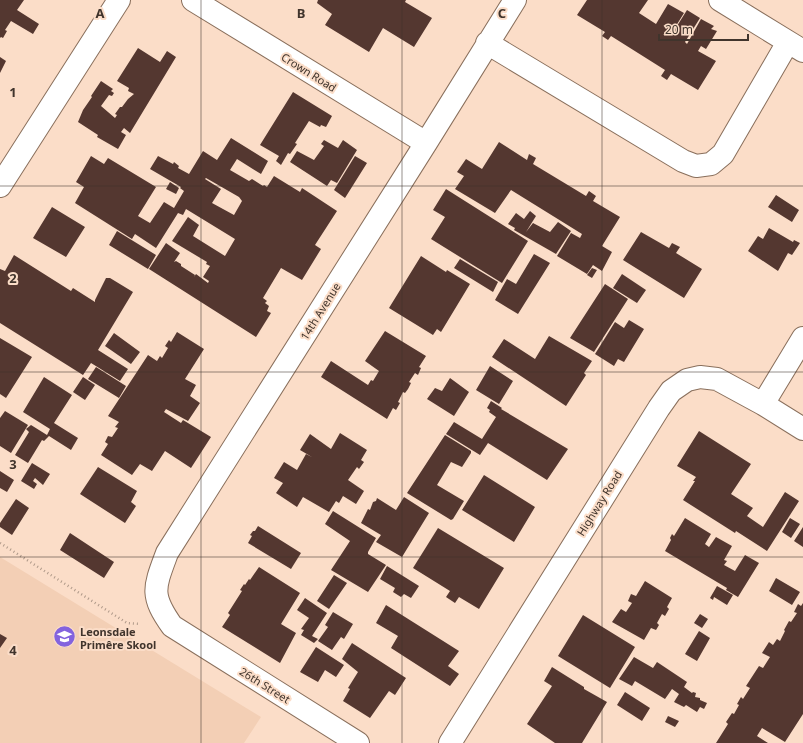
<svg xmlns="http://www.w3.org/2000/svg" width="803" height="743" viewBox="0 0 803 743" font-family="'Noto Sans',sans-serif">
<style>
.built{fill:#f3cfb5}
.building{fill:#543730;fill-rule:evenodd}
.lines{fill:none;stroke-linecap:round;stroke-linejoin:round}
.minor-casing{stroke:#896f5c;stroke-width:24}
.path{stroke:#af9989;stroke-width:2.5;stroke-dasharray:1 3;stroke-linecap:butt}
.minor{stroke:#fff;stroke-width:22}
.grid{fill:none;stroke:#40342c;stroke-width:1;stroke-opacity:0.55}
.labels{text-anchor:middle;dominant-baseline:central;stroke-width:4;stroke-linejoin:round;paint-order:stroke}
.street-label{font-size:11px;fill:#40342c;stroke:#fbddc8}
.poi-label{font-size:11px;font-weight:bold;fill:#40342c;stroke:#fbddc8;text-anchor:start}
.grid-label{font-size:13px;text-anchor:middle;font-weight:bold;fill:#40342c;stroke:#fbddc8;stroke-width:4;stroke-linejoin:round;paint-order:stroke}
</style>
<rect width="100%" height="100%" fill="#fbddc8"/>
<path class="built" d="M0 557 261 717 244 743H0Z"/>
<path class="building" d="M0 0H24L17 10 39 24 33 34 11 21 5 30 7 31 3 38 1 37 0 38Z
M318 0H406L405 2 432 18 414 47 383 28 369 52 325 25 332 14 317 3Z
M587 0H648L639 13 656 24 668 4 684 13 671 34H672L687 10 700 18 685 42 687 44 701 19 714 26 711 29 717 31 706 49 701 46 698 51 716 61 698 90 671 74 667 80 661 76 665 70 611 36 608 40 602 36 605 32 577 15Z
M138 48 160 62 167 51 176 57 130 133 124 128 121 132 126 135 118 149 97 137 98 135 78 122 83 110 92 97 91 96 101 81 113 89 111 91 114 93 112 96 109 95 101 106 115 118 117 115 115 114 120 107H122L128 99 134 94 128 91 129 88 117 81Z
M0 57 6 61 0 73Z
M293 92 332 116 326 127 321 125 320 127 309 121 295 143 297 144 290 154 288 153 281 165 276 161 279 156 260 145Z
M231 138 268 161 261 174 237 159 230 170 249 181 252 179 263 186 264 185 267 187 274 176 300 192 302 188 337 211 315 245 321 249 302 280 281 268 263 298 267 301 265 303 269 306 267 311 271 313 256 337 149 269 166 243 180 253 174 262 176 261 181 264V266L195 275 194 277 196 274 208 283 209 281 203 277 210 266 206 264 207 262 172 241 188 217 199 225 193 236 225 256 235 239 186 209 183 215 178 213 156 248 135 234 132 239 75 203 84 187 76 182 91 156 104 164 108 158 156 187 138 216 150 223 164 202 174 208 184 191 180 188 181 187 150 169 158 156 173 164 174 162 179 166 178 168 189 174 203 151 217 160ZM206 178 239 197 242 201 234 215 212 203 221 189 205 179Z
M324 140 338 148 343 140 357 150 337 183 331 180 327 186 290 162 297 151 314 160 324 146 321 144Z
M499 142 527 160 529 154 536 158 533 164 586 196 589 191 596 196 593 201 620 217 602 246 612 252 602 271 593 265 587 274 557 256 571 233 580 238 582 234 511 190 495 213 455 189 464 176 457 172 466 159 482 169Z
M355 156 367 163 345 198 334 190Z
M170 182 179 188 176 194 166 189Z
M446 189 528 241 502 283 431 239 445 217 433 210Z
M776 195 799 210 792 222 768 207Z
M52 207 85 227 66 257 33 238Z
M530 211 536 216 526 232 533 223 550 232 558 222 571 231 556 254 514 230 515 228 508 224 516 213 524 219Z
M769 228 793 242 794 240 800 243 792 255 788 253 778 271 748 251 758 236 763 239Z
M117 231 156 255 148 269 109 245Z
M641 232 669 248 672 243 680 247 676 253 702 269 684 298 623 260Z
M534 254 550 263 518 314 495 300 507 279 516 284Z
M14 255 71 291 73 288 95 302V300L106 278H110L133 292 98 350 128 369 120 381 91 363 83 375 0 323V269L5 271Z
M421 256 446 272 447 270 470 284 441 332 437 329 433 335 389 308Z
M460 259 498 282 493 292 454 268Z
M592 268 597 270 592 278 587 275Z
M622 274 646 290 637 303 613 288Z
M605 284 628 299 594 352 570 338Z
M629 320 644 329 624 362 618 359 614 366 595 354 615 322 624 328Z
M385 331 426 356 419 367 421 368 418 375 415 373 409 382 411 383 408 389 405 393 403 392 398 402 400 403 396 410 393 408 387 419 321 377 331 361 368 385 371 380 373 381 379 371 365 361Z
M177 332 204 349 185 379 196 385 190 396 200 403 188 421 166 409 164 412 181 423 183 420 211 437 191 468 165 451 152 471 140 464 132 475 101 455 108 444 105 442 108 436 112 437 118 428 115 427 119 422 108 416 148 355 157 361 160 356 162 358 168 348 165 346 169 340 171 342Z
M114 333 140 352 131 364 105 346Z
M549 336 592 361 584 373 586 375 566 406 492 357 504 339 535 359Z
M0 338 32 357 6 398 0 394Z
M490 366 513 381 499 404 476 390Z
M96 367 126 386 119 398 88 379Z
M44 377 72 395 54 423 78 438 71 450 49 436 44 441 42 440 28 463 15 455 29 432 26 429 31 425 47 435 50 429 23 412Z
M83 377 95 385 85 400 73 392Z
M450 378 469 392 454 416 427 399 435 388 442 391Z
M491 401 502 408 501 409 568 449 547 480 488 443 480 455 446 434 454 422 482 439 496 417 489 412 490 410 487 408Z
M5 411 28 425 11 453 0 446V418Z
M699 431 751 464 731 494 753 508 747 516 763 527 785 492 799 501 767 551 736 531 735 533 683 500 695 481H693L696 477 677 466Z
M340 433 367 450 361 460 364 462 359 469 357 467 348 480 364 491 356 504 343 496 339 503 336 501 329 512 303 497 297 507 276 493 283 483 274 478 284 462 297 470 306 454 312 457 300 450 310 434 331 449Z
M445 435 471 451V453L462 467 451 462 437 485 464 501 453 519 451 520 407 493Z
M32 463 50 474 43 485 35 478 33 481 37 484 34 489 21 481Z
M98 467 137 491 131 502 136 506 125 523 80 494Z
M0 471 14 480 7 492 0 488Z
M484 475 535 507 514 542 462 510Z
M404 497 429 513 402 557 376 542 381 535 361 523 368 509 370 510 373 502 376 501 377 498 396 510Z
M16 499 29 508 12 535 0 527V523Z
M333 511 376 538 368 552V554L386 565 368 592 331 570 350 541 325 524Z
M685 518 711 534 705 544 709 547 716 537 732 546 724 560 727 561 724 565 735 571 745 555 759 563 738 597 726 590 727 588 665 551 671 540 670 538 672 534 674 536Z
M790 518 800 524 791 538 782 532Z
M258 526 301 553 291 569 248 543 252 536 250 535 253 531H255Z
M803 527V547L794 541Z
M438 528 504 568 479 609 459 597 455 603 446 597 450 591 413 568Z
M70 533 114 562 104 578 60 550Z
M387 566 419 586 411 598 404 594 401 597 393 592 395 588 380 579Z
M259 567 300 593 281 624 296 633 280 663 222 627 230 615 228 613 242 591 240 590 244 584 245 585 249 579 250 580Z
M334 575 347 583 329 609 317 601Z
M776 578 800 592 792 605 769 591Z
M645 581 672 598 667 607 669 609 665 616 662 614 657 623 659 625 656 630 651 628 644 640 612 622 621 609 626 612 632 603 628 601 631 594 636 596Z
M717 586 733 595 727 605 714 597 713 600 710 598Z
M305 598 327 613 312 636 318 639 314 643 301 635 304 630 301 629 309 618 297 610Z
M803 603V714L785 742 762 728 757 736 768 743H716L728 724 726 722 732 713 734 714 739 705 737 704 741 697 743 699 750 688 746 686 759 666 763 668 770 657 762 653 769 642 773 645 777 639 780 641 785 631 784 630 789 621 791 622 797 613 794 612 798 604 801 606Z
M386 605 459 651 448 666 459 674 450 686 391 648 398 636 376 623Z
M333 612 353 624 344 639 341 637 332 650 318 641 328 627 325 625Z
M700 614 708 619 702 628 694 623Z
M583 615 635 647 610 688 558 656Z
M699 631 710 638 697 661 685 654Z
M0 634 7 638 0 648Z
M352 643 406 678 395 695 389 691 370 718 343 701 350 689 348 688 358 672 342 659Z
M316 647 344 665 336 677 325 670 318 682 300 672Z
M634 657 653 668 657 662 687 682 684 687 692 693 693 692 696 693 695 697 700 698V700L707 703 704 709 700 707 697 712 686 705 684 707 674 702 679 694 672 689 665 699 635 681 632 686 619 679Z
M552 667 584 687V689L607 702 582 743H555L527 724 552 686 544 681Z
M625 692 650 708 642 721 617 705Z
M668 716 679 721 675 727 665 722Z"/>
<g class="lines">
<defs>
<path id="minor" d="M193 0 426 143
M720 0 803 51
M487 43 683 161 696 166 711 164 723 154 788 42
M0 186 119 0
M763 404 803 338
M358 743 172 626C150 595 154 588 167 553L426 143 515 0
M450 743 659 408 671 391 687 380 700 377 717 379 763 404 803 429"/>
</defs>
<use href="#minor" class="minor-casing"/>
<path class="path" d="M0 543 127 623 140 624"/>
<use href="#minor" class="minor"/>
</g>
<path class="grid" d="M201 0V743M402 0V743M602 0V743M0 186H803M0 372H803M0 557H803"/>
<defs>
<symbol id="school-disc" viewBox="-11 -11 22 22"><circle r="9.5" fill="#8363de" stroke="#fbddc8"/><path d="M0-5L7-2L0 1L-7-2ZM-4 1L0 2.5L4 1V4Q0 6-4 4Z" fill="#fff"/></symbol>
</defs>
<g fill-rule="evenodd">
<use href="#school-disc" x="52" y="624" width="25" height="25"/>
</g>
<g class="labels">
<g class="street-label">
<text transform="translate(309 72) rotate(32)">Crown Road</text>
<text transform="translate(320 311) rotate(-58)">14th Avenue</text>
<text transform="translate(599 503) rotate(-58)">Highway Road</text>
<text transform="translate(265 685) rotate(32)">26th Street</text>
</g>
<g class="poi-label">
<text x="80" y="631">Leonsdale<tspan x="80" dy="13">Primêre Skool</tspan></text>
</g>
</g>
<g class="grid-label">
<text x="100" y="18">A</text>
<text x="301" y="18">B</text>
<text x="502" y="18">C</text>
<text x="13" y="97">1</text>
<text x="13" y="283">2</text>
<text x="13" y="469">3</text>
<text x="13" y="655">4</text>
</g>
<path d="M659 34v6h89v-6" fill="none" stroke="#40342c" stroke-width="2"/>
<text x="665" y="34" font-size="12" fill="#40342c" stroke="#fbddc8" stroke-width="3" paint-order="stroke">20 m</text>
</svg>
